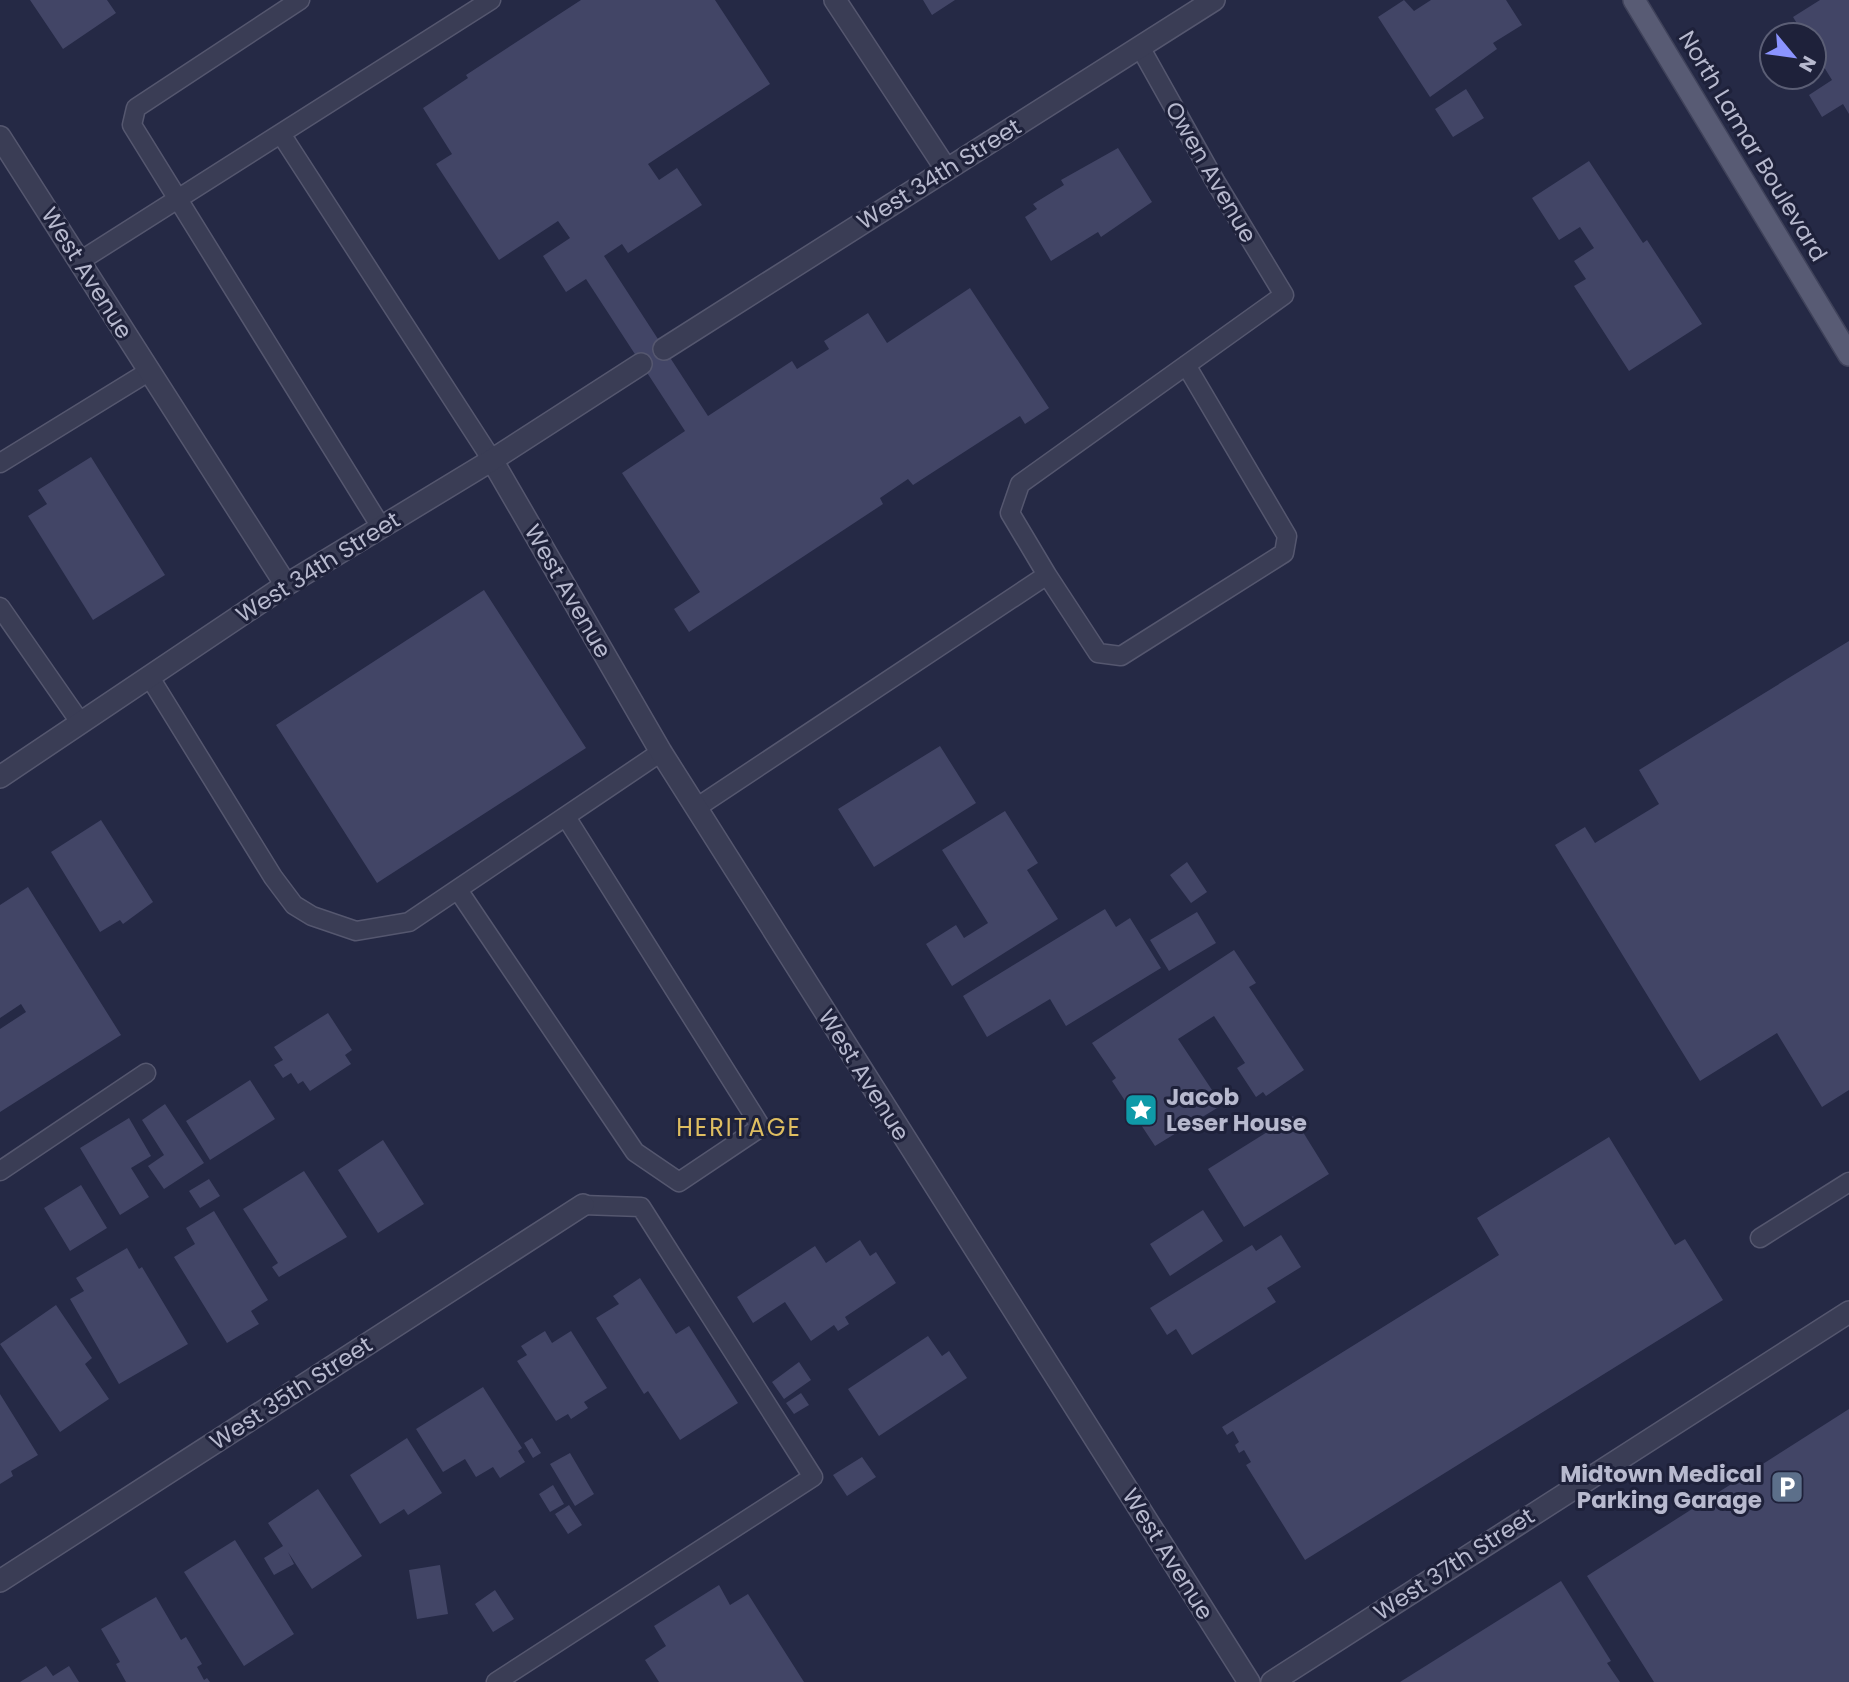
<svg xmlns="http://www.w3.org/2000/svg" width="1849" height="1682" viewBox="0 0 1849 1682" font-family="Poppins,sans-serif">
<style>
.building{fill:#424566}
.lines{fill:none;stroke-linecap:round;stroke-linejoin:round}
.service-casing{stroke:#55576f;stroke-width:21}
.minor-casing{stroke:#55576f;stroke-width:24}
.tertiary-casing{stroke:#55576f;stroke-width:24}
.primary-casing{stroke:#40435b;stroke-width:24}
.service{stroke:#3a3d55;stroke-width:18}
.minor{stroke:#3a3d55;stroke-width:21}
.tertiary{stroke:#3a3d55;stroke-width:21}
.primary{stroke:#585b74;stroke-width:21}
.labels{text-anchor:middle;dominant-baseline:central;stroke-width:6;stroke-linejoin:round;paint-order:stroke}
.street-label{font-size:23px;fill:#b7b9ce;stroke:#1e213a}
.poi-label{font-size:23px;font-weight:bold;fill:#b7b9ce;stroke:#1e213a;text-anchor:start}
.neighbourhood-label{font-size:24px;letter-spacing:2px;fill:#dfbe61;stroke:#1e213a}
</style>
<rect width="100%" height="100%" fill="#252945"/>
<path class="building" d="M30 0H107L116 13 63 49Z
M581 0H715L770 84 648 164 659 180 677 168 702 205 628 253 622 244 604 256 708 416 792 361 797 369 829 349 824 341 868 313 887 343 970 288 1049 408 1025 424 1020 416 913 485 908 479 880 498 883 504 689 632 674 609 700 592 622 473 685 431 586 279 566 292 543 256 570 238 558 221 499 260 436 164 452 154 423 108 468 78 466 75Z
M923 0H955L932 15Z
M1404 0 1414 11 1431 0H1506L1522 25 1493 43 1497 49 1430 97 1378 17Z
M1820 0H1849V114L1843 104 1822 117 1809 95 1832 80 1814 51V35H1804L1793 17Z
M1466 89 1484 118 1453 137 1435 109Z
M1118 148 1152 202 1101 237 1098 232 1051 261 1025 217 1037 209 1033 204 1064 185 1061 180Z
M1589 161 1643 243 1647 240 1702 324 1629 371 1574 286 1586 279 1574 261 1594 248 1580 227 1559 240 1532 198Z
M91 457 165 575 93 620 28 516 47 504 38 490Z
M484 590 586 748 377 883 276 725Z
M1849 641V1090L1822 1107 1777 1033 1700 1081 1555 845 1585 827 1595 843 1659 804 1639 770Z
M940 746 976 803 874 867 838 809Z
M1005 811 1038 863 1027 870 1058 919 952 986 926 944 956 925 964 938 988 923 942 850Z
M101 820 153 902 123 924 120 920 100 932 51 852Z
M1187 862 1207 892 1191 903 1170 875Z
M28 887 121 1035 0 1112V1029L26 1012 21 1004 0 1018V905Z
M1105 909 1116 927 1130 918 1161 968 1066 1026 1050 999 987 1037 963 996Z
M1197 912 1216 943 1169 971 1150 940Z
M1234 950 1256 983 1249 987 1304 1070 1266 1096 1263 1092 1256 1097 1237 1068 1245 1063 1214 1016 1178 1039 1222 1105 1155 1146 1112 1081 1116 1078 1092 1043Z
M328 1013 352 1050 345 1055 351 1064 310 1091 303 1081 298 1084 291 1073 283 1078 274 1065 283 1060 274 1047Z
M250 1080 275 1119 210 1160 186 1121Z
M165 1104 204 1163 164 1189 148 1166 164 1155 142 1120Z
M1293 1116 1329 1174 1244 1227 1208 1169Z
M129 1118 151 1156 131 1168 149 1197 120 1215 80 1148Z
M1609 1137 1675 1245 1685 1239 1723 1300 1305 1560 1246 1465 1251 1462 1244 1450 1239 1453 1235 1445 1239 1442 1233 1431 1227 1435 1222 1427 1499 1255 1477 1218Z
M383 1140 424 1204 378 1233 338 1170Z
M304 1171 347 1237 279 1277 272 1267 278 1263 243 1209Z
M209 1179 220 1196 200 1208 189 1191Z
M81 1185 107 1228 70 1251 44 1208Z
M1203 1210 1223 1241 1170 1276 1150 1244Z
M214 1211 268 1300 251 1311 259 1324 227 1343 174 1257 195 1244 186 1228Z
M1281 1235 1301 1267 1267 1288 1276 1302 1192 1355 1176 1329 1167 1335 1150 1308 1252 1245 1256 1251Z
M860 1240 870 1256 876 1252 896 1283 845 1317 849 1324 838 1331 834 1325 811 1341 785 1302 753 1323 737 1297 815 1246 826 1263Z
M127 1248 139 1269 142 1267 188 1344 119 1384 70 1299 84 1291 76 1278Z
M640 1278 676 1334 689 1326 738 1403 680 1440 648 1391 644 1394 596 1318 619 1304 613 1296Z
M56 1305 92 1358 85 1364 109 1399 60 1432 0 1344Z
M545 1331 552 1343 571 1331 607 1388 584 1402 588 1408 571 1419 568 1414 556 1421 517 1361 527 1355 521 1346Z
M928 1336 942 1356 949 1351 967 1378 879 1436 848 1389Z
M799 1362 811 1380 784 1399 772 1382Z
M483 1387 522 1448 518 1451 525 1462 500 1478 493 1467 476 1477 465 1459 443 1472 416 1429Z
M801 1393 809 1405 794 1414 786 1403Z
M0 1394 38 1455 11 1471 13 1476 0 1484Z
M1849 1409V1682H1654L1587 1576Z
M407 1438 442 1493 408 1515 404 1509 380 1524 350 1475Z
M532 1438 541 1453 533 1458 524 1443Z
M570 1453 594 1494 575 1506 550 1464Z
M862 1457 876 1477 847 1496 833 1475Z
M553 1485 564 1504 550 1512 539 1494Z
M318 1489 362 1556 312 1589 288 1552 294 1564 274 1575 264 1558 283 1546 268 1523Z
M569 1505 582 1525 568 1534 555 1514Z
M235 1540 294 1634 244 1666 184 1572Z
M440 1565 448 1614 417 1619 409 1570Z
M1561 1581 1611 1661 1607 1663 1620 1682H1400Z
M719 1585 730 1605 748 1594 804 1682H659L645 1660 666 1646 654 1626Z
M495 1590 514 1619 493 1632 475 1604Z
M156 1597 181 1640 186 1637 202 1664 197 1667 204 1680 207 1678 210 1682H126L116 1664 120 1662 101 1629Z
M46 1666 53 1676 69 1666 79 1682H20Z"/>
<g class="lines">
<defs>
<path id="service" d="M300 0 136 108 132 125 381 527
M281 134 492 460
M80 261 491 0
M0 463 148 372
M1047 575 1098 653 1121 656 1284 553 1287 536 1186 365
M0 607 80 722
M149 676 273 877 294 905 312 916 356 931 409 922 661 752
M696 808 1047 575 1010 513 1020 484 1284 295 1215 181 1140 47
M458 890 635 1152 679 1182 761 1127 566 817
M0 1171 146 1073
M1760 1238 1849 1182
M496 1682 813 1477 641 1207 583 1205"/>
<path id="minor" d="M835 0 946 169
M0 137 286 585
M492 460 661 752 1249 1682
M0 1581 583 1205
M1272 1682 1849 1312"/>
<path id="tertiary" d="M664 349 1214 0
M0 777 286 585 492 460 641 364"/>
<path id="primary" d="M1634 0 1849 355"/>
</defs>
<use href="#service" class="service-casing"/>
<use href="#minor" class="minor-casing"/>
<use href="#tertiary" class="tertiary-casing"/>
<use href="#primary" class="primary-casing"/>
<use href="#service" class="service"/>
<use href="#minor" class="minor"/>
<use href="#tertiary" class="tertiary"/>
<use href="#primary" class="primary"/>
</g>
<defs>
<symbol id="sight-square" viewBox="-11 -11 22 22"><rect x="-9" y="-9" width="18" height="18" rx="4" fill="#0f9aa8" stroke="#1e213a"/><path d="M0-6L1.8-2.2L6-1.7L2.9 1.2L3.7 5.4L0 3.3L-3.7 5.4L-2.9 1.2L-6-1.7L-1.8-2.2Z" fill="#fff"/></symbol>
<symbol id="parking-square" viewBox="-11 -11 22 22"><rect x="-9" y="-9" width="18" height="18" rx="4" fill="#5c6f8a" stroke="#1e213a"/><path d="M-3.5-5.5H1a3.5 3.5 0 0 1 0 7H-1V5.5H-3.5ZM-1-3.4V-.6H.8a1.4 1.4 0 0 0 0-2.8Z" fill="#fff"/></symbol>
</defs>
<g fill-rule="evenodd">
<use href="#sight-square" x="1122" y="1091" width="38" height="38"/>
<use href="#parking-square" x="1768" y="1468" width="38" height="38"/>
</g>
<g class="labels">
<g class="street-label">
<text transform="translate(1753 146) rotate(59)">North Lamar Boulevard</text>
<text transform="translate(1211 172) rotate(60)">Owen Avenue</text>
<text transform="translate(939 174) rotate(-32)">West 34th Street</text>
<text transform="translate(87 273) rotate(58)">West Avenue</text>
<text transform="translate(318 567) rotate(-32)">West 34th Street</text>
<text transform="translate(568 591) rotate(60)">West Avenue</text>
<text transform="translate(864 1075) rotate(58)">West Avenue</text>
<text transform="translate(291 1393) rotate(-33)">West 35th Street</text>
<text transform="translate(1168 1554) rotate(58)">West Avenue</text>
<text transform="translate(1454 1564) rotate(-33)">West 37th Street</text>
</g>
<g class="poi-label">
<text x="1166" y="1097">Jacob<tspan x="1166" dy="26">Leser House</tspan></text>
<text x="1762" y="1474" text-anchor="end">Midtown Medical<tspan x="1762" dy="26">Parking Garage</tspan></text>
</g>
<g class="neighbourhood-label">
<text x="739" y="1127">HERITAGE</text>
</g>
</g>
<g transform="translate(1793 56) rotate(119)"><circle r="33" fill="#1e213a" stroke="#5b5e75" stroke-width="2"/>
<path d="M0-5L12 26L0 18L-12 26Z" fill="#8b94ff"/>
<text y="-10" font-size="19" font-weight="bold" text-anchor="middle" fill="#b7b9ce">N</text>
</g>
</svg>
